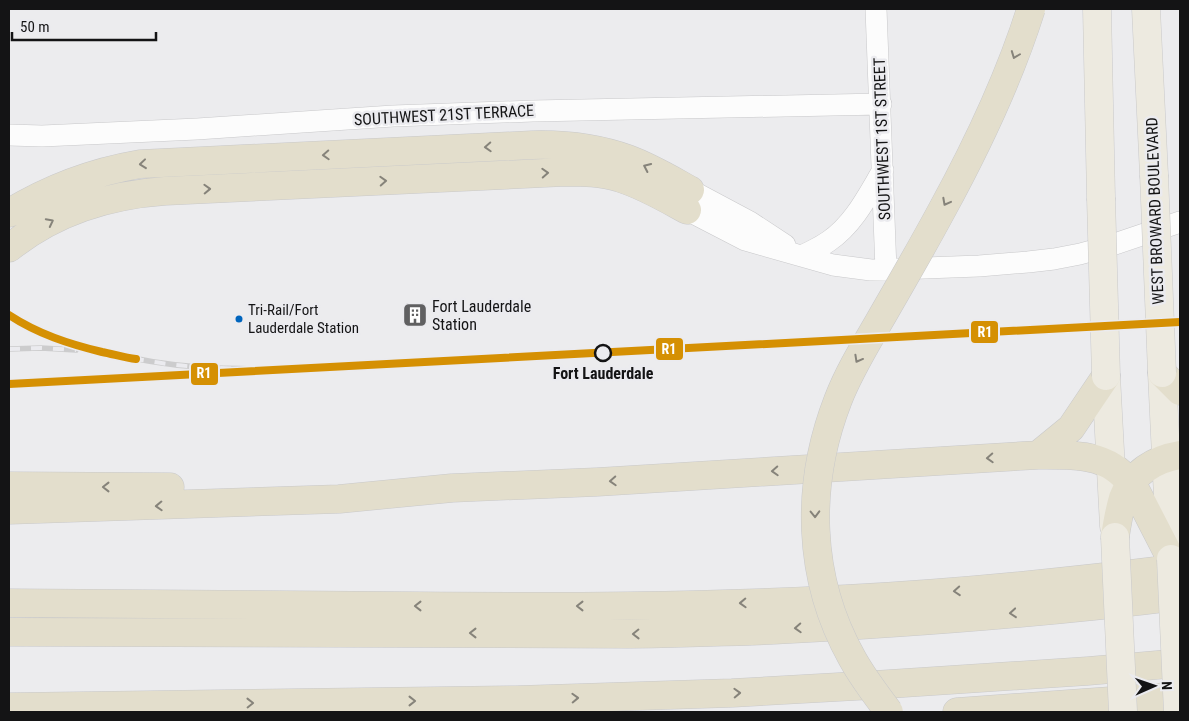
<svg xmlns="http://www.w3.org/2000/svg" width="1189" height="721" viewBox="0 0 1189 721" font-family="'Roboto Condensed',sans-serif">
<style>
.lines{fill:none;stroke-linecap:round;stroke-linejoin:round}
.street-casing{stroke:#c8c8ca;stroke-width:22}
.primary-casing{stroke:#c9c9ca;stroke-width:29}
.highway-casing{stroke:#c9c9ca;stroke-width:29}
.street{stroke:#fcfcfc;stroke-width:21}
.primary{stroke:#edeae0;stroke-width:28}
.highway{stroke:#e3decc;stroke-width:28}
.rail-casing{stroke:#cccccd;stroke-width:5.5}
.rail{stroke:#ebebef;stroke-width:4;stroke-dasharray:11;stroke-linecap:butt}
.primary-bridge-casing{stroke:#c9c9ca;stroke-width:29;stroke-linecap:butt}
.highway-bridge-casing{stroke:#c9c9ca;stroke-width:29;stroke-linecap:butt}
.primary-bridge{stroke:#edeae0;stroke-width:28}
.highway-bridge{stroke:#e3decc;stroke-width:28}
.rail-1-casing{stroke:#ebebef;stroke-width:11}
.rail-1{stroke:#d59003;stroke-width:8}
.oneway{stroke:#86837a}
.bus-dot{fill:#0065bd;stroke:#ebebef;stroke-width:2}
.stop-dot{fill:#ebebef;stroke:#141415;stroke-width:2.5}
.labels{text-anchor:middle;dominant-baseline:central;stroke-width:5;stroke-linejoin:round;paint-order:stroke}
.bus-label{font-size:15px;fill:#141415;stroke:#ebebef;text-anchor:start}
.street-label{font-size:16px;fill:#141415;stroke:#ebebef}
.poi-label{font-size:16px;fill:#141415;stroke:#ebebef;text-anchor:start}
.stop-label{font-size:16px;font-weight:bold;fill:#141415;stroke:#ebebef}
.line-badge{stroke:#ebebef;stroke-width:2}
.badge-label{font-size:14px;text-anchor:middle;font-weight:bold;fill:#fff}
</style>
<rect width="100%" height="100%" fill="#ececee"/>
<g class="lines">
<defs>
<path id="street" d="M876 9 886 270
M9 135 42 136 197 129 393 116 533 111 881 104
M690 190 750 222 785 245
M687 210 745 240 833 265 871 270 979 266 1028 262 1054 259 1080 254 1109 246 1180 222
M802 256C811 251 821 247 829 241 854 224 868 195 883 170"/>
<path id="primary" d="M1097 9 1101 198
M1146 9 1154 175
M1162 373 1171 559
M1106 376 1114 526"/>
<path id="highway" d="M9 213C50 188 93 172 140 164L532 145C565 144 597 148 628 159 650 167 670 179 690 190
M9 248C55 211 107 195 165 191L565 172C583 172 602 172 620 178 643 185 665 198 687 210
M1162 373 1180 391
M1038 455 1071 428 1106 376
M9 486 170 487
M9 510 339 499 452 488 597 482 1038 455C1080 455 1112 453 1136 491L1171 559
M1115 537C1117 524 1119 511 1123 498 1132 473 1155 459 1180 455
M9 603C144 604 280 605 416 606 559 607 702 607 846 599 958 593 1069 582 1180 568
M9 632 630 634C678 633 726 632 773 630 909 623 1045 613 1180 596
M9 707 516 700 732 693 874 685 1088 671 1180 663
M957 712 1180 696"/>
</defs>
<use href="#street" class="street-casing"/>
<use href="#primary" class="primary-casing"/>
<use href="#highway" class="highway-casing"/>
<use href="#street" class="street"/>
<use href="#primary" class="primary"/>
<use href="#highway" class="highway"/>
<defs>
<path id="rail" d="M9 315C37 333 68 344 101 351 133 359 166 365 199 367 229 369 260 369 291 369
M9 349 41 348 76 350"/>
</defs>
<use href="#rail" class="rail-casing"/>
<use href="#rail" class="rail"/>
<defs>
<path id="primary-bridge" d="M1154 175 1162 373
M1101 198 1106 376
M1115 537 1123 712
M1171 559 1178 712"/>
<path id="highway-bridge" d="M889 712C876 695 863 678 852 658 807 578 805 485 838 400 848 374 863 349 877 325 899 287 921 249 942 210 977 146 1009 79 1031 9"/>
</defs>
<use href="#primary-bridge" class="primary-bridge-casing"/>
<use href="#highway-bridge" class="highway-bridge-casing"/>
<use href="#primary-bridge" class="primary-bridge"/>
<use href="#highway-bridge" class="highway-bridge"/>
<defs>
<path id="rail-1" d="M9 315C38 334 69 344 102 352 113 354 125 358 136 359
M9 384 1180 322"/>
</defs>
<use href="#rail-1" class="rail-1-casing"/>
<use href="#rail-1" class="rail-1"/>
</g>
<defs><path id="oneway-chevron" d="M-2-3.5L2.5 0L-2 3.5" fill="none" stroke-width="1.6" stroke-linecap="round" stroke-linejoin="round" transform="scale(1.25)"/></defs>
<g class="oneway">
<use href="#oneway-chevron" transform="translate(1015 55) rotate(111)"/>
<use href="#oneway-chevron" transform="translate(488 147) rotate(177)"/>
<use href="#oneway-chevron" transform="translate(326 155) rotate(177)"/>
<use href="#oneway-chevron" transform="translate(143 164) rotate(174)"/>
<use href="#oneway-chevron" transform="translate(647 167) rotate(-155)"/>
<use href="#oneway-chevron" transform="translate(545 173) rotate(-3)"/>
<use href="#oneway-chevron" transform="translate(383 181) rotate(-3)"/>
<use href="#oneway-chevron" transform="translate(207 189) rotate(-2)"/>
<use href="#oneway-chevron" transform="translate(946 202) rotate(118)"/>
<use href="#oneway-chevron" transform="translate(50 222) rotate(-27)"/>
<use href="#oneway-chevron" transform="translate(858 359) rotate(119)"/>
<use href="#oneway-chevron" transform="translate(990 458) rotate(177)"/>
<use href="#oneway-chevron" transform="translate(775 471) rotate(177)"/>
<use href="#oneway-chevron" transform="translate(613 481) rotate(177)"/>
<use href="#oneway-chevron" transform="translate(106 487) rotate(-180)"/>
<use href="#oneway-chevron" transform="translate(159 506) rotate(178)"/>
<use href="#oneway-chevron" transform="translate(815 514) rotate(89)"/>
<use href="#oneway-chevron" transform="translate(957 591) rotate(176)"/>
<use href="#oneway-chevron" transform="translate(743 603) rotate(178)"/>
<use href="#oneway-chevron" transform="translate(418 606) rotate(-180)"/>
<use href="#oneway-chevron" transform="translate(580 606) rotate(180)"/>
<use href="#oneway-chevron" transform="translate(1013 613) rotate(175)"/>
<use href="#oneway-chevron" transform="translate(798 628) rotate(177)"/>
<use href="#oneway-chevron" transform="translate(473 633) rotate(-180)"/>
<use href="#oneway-chevron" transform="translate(636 634) rotate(179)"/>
<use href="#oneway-chevron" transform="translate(737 693) rotate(-2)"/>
<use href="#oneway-chevron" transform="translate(575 698) rotate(-2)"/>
<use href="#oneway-chevron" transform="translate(412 701)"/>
<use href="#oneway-chevron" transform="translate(250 703) rotate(-1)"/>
</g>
<defs>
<symbol id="building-square" viewBox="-11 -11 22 22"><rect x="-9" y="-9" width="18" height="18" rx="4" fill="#606061" stroke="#ebebef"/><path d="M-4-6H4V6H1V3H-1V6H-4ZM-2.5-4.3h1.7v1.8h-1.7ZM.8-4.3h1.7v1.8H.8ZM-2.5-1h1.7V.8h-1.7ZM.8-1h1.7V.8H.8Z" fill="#fff"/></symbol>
</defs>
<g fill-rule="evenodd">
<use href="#building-square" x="401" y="301" width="28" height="28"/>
</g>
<circle class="bus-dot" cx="239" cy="319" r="4.5"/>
<circle class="stop-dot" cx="603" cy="353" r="8"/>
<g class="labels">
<g class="bus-label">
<text x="248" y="310">Tri-Rail/Fort<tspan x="248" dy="18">Lauderdale Station</tspan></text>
</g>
<g class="street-label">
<text transform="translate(444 115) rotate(-3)">SOUTHWEST 21ST TERRACE</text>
<text transform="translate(882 139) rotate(-92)">SOUTHWEST 1ST STREET</text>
<text transform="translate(1155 211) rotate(-92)">WEST BROWARD BOULEVARD</text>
</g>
<g class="poi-label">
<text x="432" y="306">Fort Lauderdale<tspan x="432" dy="18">Station</tspan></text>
</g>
<g class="stop-label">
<text x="603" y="373">Fort Lauderdale</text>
</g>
</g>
<g class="line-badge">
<rect x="970" y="320" width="29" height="24" rx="5" fill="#d59003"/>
<rect x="655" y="337" width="29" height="24" rx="5" fill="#d59003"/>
<rect x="190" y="362" width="29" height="24" rx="5" fill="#d59003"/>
</g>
<g class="badge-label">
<text x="985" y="337">R1</text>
<text x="669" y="354">R1</text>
<text x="204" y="378">R1</text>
</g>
<rect width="1189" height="721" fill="none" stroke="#141415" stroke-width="20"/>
<g transform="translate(1154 686) rotate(88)" stroke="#ebebef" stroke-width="4" paint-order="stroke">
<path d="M0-4L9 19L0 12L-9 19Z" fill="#141415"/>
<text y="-8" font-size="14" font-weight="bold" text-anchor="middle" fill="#141415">N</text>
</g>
<path d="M12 32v8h144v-8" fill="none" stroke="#141415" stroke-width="2.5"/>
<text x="20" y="32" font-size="15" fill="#141415" stroke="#ebebef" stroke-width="4" paint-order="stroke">50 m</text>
</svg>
